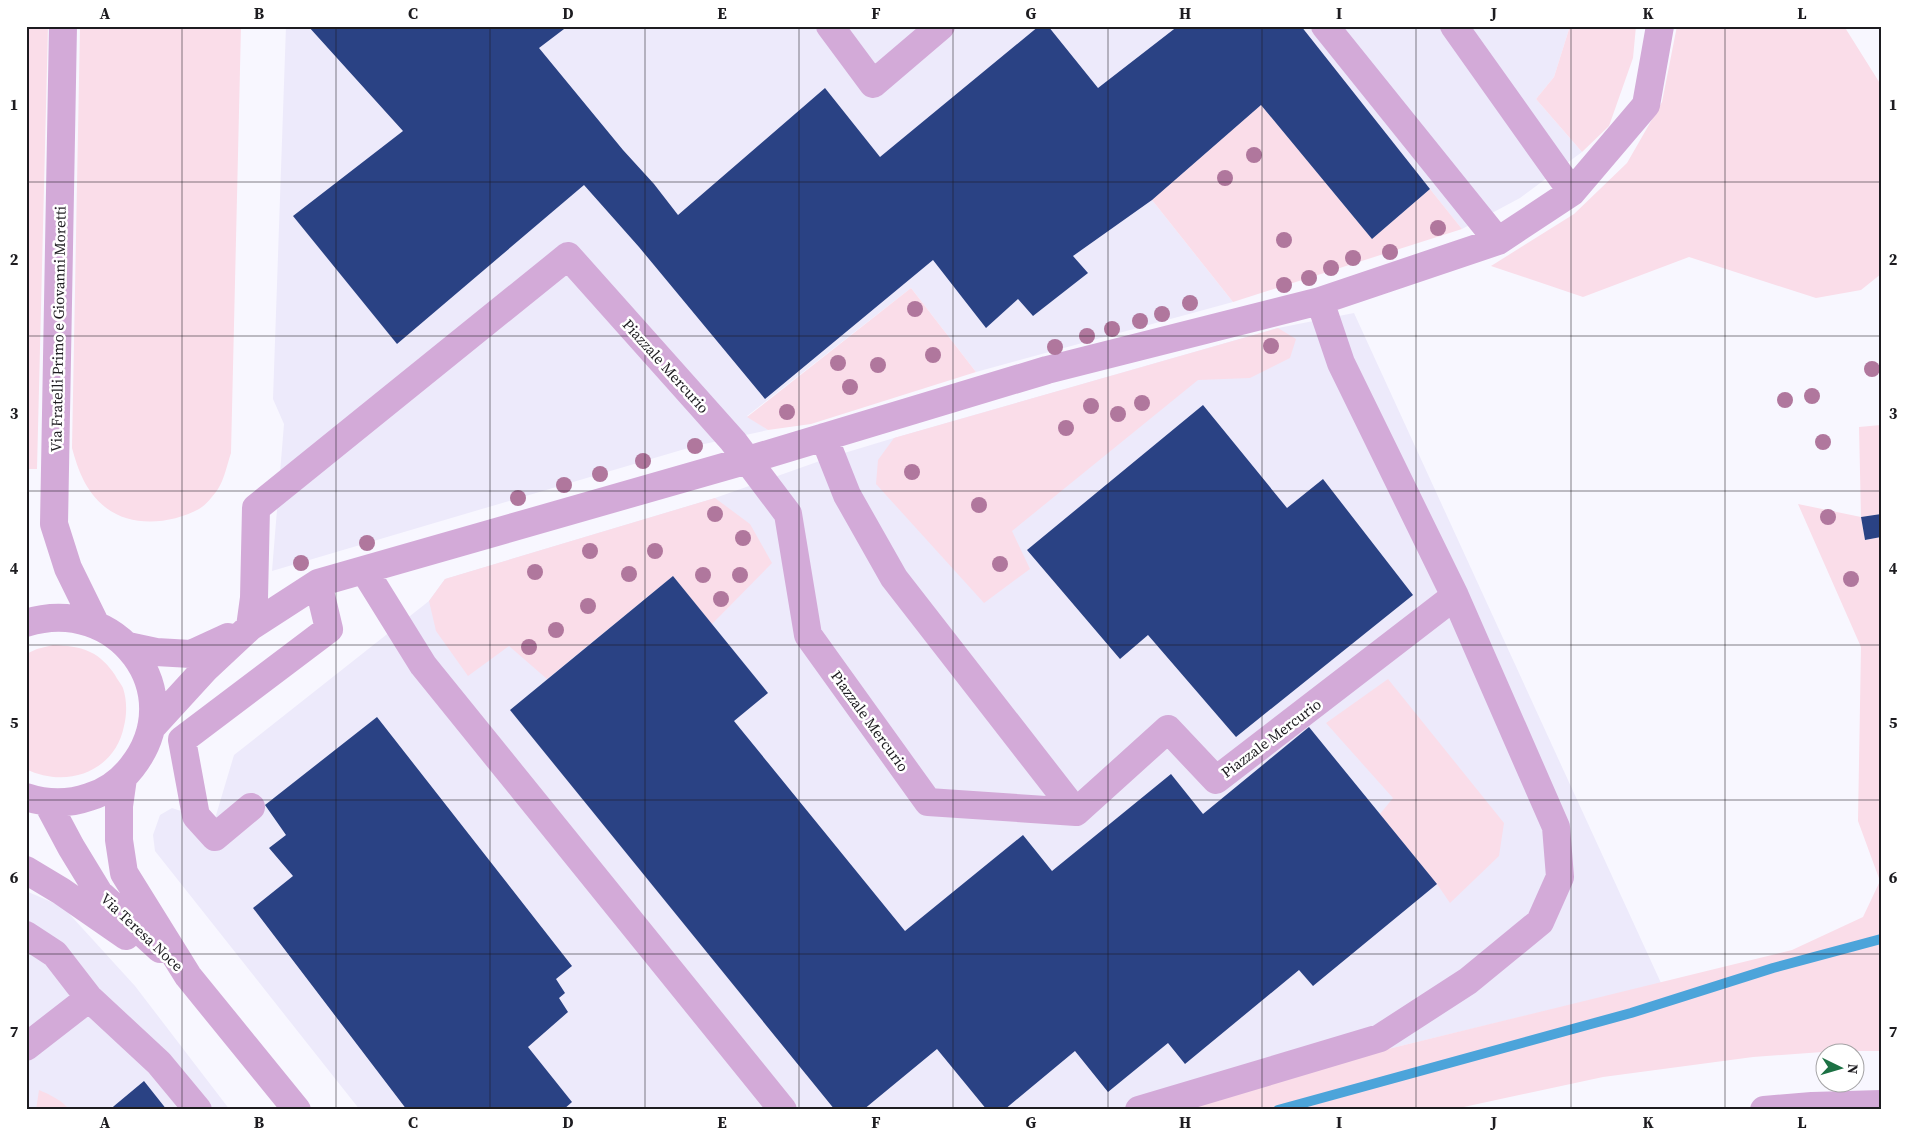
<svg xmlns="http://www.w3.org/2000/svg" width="1907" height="1136" viewBox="0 0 1907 1136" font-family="'Source Serif 4',serif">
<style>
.built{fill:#edeafb}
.green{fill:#fadde9}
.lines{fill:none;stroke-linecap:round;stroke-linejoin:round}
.stream{stroke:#4ca4da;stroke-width:10}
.building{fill:#2a4284}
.path{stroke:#818086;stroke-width:3;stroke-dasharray:5 2.5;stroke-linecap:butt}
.minor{stroke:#d3aad8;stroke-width:28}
.tree{fill:#b0779d}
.grid{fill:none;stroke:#1d1c20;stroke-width:1;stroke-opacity:0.55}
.labels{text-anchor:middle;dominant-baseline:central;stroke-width:5;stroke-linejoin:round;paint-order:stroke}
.street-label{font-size:15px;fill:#1d1c20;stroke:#fff}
.neatline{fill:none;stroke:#1d1c20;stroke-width:2}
.grid-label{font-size:16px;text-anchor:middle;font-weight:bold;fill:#1d1c20}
</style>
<rect width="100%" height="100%" fill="#f8f7ff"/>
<path class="built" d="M286 26H1570L1554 77 1536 99 1582 152 1520 198 1462 229 1430 189 1372 239 1152 200 1233 302 976 372 911 288 747 416 768 430 695 446 272 571 284 424 273 399Z
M1354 313 1661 983 1384 1050 1185 1110H360L155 851 153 835 160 815 172 808 214 822 234 755 429 601 445 579 715 498 831 457 894 438 1278 328Z
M26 891 63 907 135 986 230 1110H26Z"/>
<path class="green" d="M27 26H48L37 469H26Z
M80 26H241L231 453C227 465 224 480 218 489 213 496 206 505 199 509 171 524 131 528 105 507 86 492 78 470 72 448Z
M1570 26H1636L1633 58 1609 126 1582 152 1536 99 1554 77Z
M1677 26H1844L1881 85V274L1861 290 1816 298 1689 257 1583 297 1491 266 1574 214 1627 163 1662 102Z
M1261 105 1372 239 1430 189 1462 229 1233 302 1152 200Z
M911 288 976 372 811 424 768 430 747 417Z
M1278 328 1296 339 1290 358 1250 378 1198 380 1012 531 1030 569 984 603 876 484 878 460 894 438Z
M1881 425V514L1861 517 1865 540 1881 537V1051H1836L1753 1057 1603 1077 1450 1110H1185L1384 1050 1792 950 1863 917 1880 881 1858 821 1861 647 1798 504 1861 517 1859 427Z
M715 498 750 524 772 563 712 624 673 576 547 679 509 646 468 676 436 631 429 601 445 579Z
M53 645C67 646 78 646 90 652 100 656 109 666 115 675 117 679 121 684 123 688 127 700 127 714 124 726 115 772 66 789 26 769V654L37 649Z
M1388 679 1504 823 1499 856 1450 903 1437 884 1380 814 1393 798 1326 723Z
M39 1090C51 1095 61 1100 70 1110H36Z"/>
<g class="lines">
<path class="stream" d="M1278 1110 1631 1013 1773 968 1881 939"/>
</g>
<path class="building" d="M308 26H568L539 48 623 150 654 184 678 215 825 88 880 157 1039 26H1048L1098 88 1178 26H1301L1430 189 1372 239 1261 105 1152 200 1073 256 1088 273 1033 316 1018 299 986 328 933 260 765 399 639 247 584 185 397 344 293 216 403 131Z
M1203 405 1287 508 1323 479 1413 595 1236 737 1148 635 1120 659 1027 550Z
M1881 514V537L1865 540 1861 517Z
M673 576 768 693 734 721 905 931 1023 835 1052 871 1171 774 1203 814 1309 727 1437 884 1313 986 1299 970 1185 1064 1168 1043 1108 1092 1075 1051 1004 1110H987L937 1049 863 1110H835L510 710Z
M377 717 572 966 556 979 565 993 559 998 568 1012 528 1047 572 1102 563 1110H407L253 908 293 876 269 848 286 835 265 805Z
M144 1081 167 1110H110L114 1106Z"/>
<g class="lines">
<path class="path" d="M26 1099 27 1077"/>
<path class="minor" d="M63 26 54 524 68 568 95 623
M830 26 873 84 941 26
M1325 26 1498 241
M1454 26 1572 192
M364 570 423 665 783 1110
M26 623C117 594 191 692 132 767 121 781 106 792 89 797 69 804 47 804 26 797
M250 627 254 598 256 508 568 256 733 441 788 514 808 635 928 802 1076 812 894 578 847 495 824 437
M128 646 156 652 191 654 228 637
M151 728 205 669 250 627 318 583 748 460 1047 370 1320 301 1498 241 1572 192 1646 105 1660 26
M123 778 119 806V840L124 873 188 976 297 1110
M47 802 71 847 99 893 160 949
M251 807 215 837 196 816 182 740 329 629 318 583
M1076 812 1168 729 1216 780 1455 596
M26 870 61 891 126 936
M26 935 55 954 89 998 159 1063 198 1110
M26 1047 89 998
M1139 1110 1380 1038 1468 981 1540 922 1560 877 1556 827 1455 596 1341 363 1320 301
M1764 1110 1812 1106 1881 1104"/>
</g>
<g class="tree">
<circle cx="1254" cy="155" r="8"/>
<circle cx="1225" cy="178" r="8"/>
<circle cx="1438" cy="228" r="8"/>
<circle cx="1284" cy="240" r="8"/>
<circle cx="1390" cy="252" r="8"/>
<circle cx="1353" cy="258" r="8"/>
<circle cx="1331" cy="268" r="8"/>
<circle cx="1309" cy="278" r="8"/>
<circle cx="1284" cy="285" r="8"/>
<circle cx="1190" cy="303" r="8"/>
<circle cx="915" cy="309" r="8"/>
<circle cx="1162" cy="314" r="8"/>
<circle cx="1140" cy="321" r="8"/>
<circle cx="1112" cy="329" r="8"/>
<circle cx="1087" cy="336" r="8"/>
<circle cx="1271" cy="346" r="8"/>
<circle cx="1055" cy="347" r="8"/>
<circle cx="933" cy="355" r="8"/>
<circle cx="838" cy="363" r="8"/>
<circle cx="878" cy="365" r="8"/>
<circle cx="1872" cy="369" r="8"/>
<circle cx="850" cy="387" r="8"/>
<circle cx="1812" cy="396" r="8"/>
<circle cx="1785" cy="400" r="8"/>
<circle cx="1142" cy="403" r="8"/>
<circle cx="1091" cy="406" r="8"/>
<circle cx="787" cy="412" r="8"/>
<circle cx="1118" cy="414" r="8"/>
<circle cx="1066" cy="428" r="8"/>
<circle cx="1823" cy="442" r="8"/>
<circle cx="695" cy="446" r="8"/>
<circle cx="643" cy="461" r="8"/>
<circle cx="912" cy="472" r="8"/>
<circle cx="600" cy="474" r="8"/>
<circle cx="564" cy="485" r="8"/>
<circle cx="518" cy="498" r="8"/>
<circle cx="979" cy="505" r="8"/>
<circle cx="715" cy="514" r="8"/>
<circle cx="1828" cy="517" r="8"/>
<circle cx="743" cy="538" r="8"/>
<circle cx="367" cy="543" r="8"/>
<circle cx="590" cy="551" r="8"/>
<circle cx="655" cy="551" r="8"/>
<circle cx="301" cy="563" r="8"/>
<circle cx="1000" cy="564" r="8"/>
<circle cx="535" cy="572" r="8"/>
<circle cx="629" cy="574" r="8"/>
<circle cx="703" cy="575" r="8"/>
<circle cx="740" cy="575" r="8"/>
<circle cx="1851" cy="579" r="8"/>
<circle cx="721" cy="599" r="8"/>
<circle cx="588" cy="606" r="8"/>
<circle cx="556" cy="630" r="8"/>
<circle cx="529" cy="647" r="8"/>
</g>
<path class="grid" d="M182 26V1110M336 26V1110M490 26V1110M645 26V1110M799 26V1110M953 26V1110M1108 26V1110M1262 26V1110M1416 26V1110M1571 26V1110M1725 26V1110M26 182H1881M26 336H1881M26 491H1881M26 645H1881M26 800H1881M26 954H1881"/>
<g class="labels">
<g class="street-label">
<text transform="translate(58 329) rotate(-89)">Via Fratelli Primo e Giovanni Moretti</text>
<text transform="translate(666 366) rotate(48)">Piazzale Mercurio</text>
<text transform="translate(870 721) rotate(54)">Piazzale Mercurio</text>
<text transform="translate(1271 738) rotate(-37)">Piazzale Mercurio</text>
<text transform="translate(142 932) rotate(43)">Via Teresa Noce</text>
</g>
</g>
<rect width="1907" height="1136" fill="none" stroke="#ffffff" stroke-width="55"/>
<g transform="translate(1840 1068) rotate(95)"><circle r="24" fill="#ffffff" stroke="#a5a4a6"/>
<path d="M0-4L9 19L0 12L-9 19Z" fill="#1c7144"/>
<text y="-8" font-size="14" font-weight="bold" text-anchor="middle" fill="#1d1c20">N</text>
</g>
<rect x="28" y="28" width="1852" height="1080" class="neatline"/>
<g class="grid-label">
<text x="105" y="19">A</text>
<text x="259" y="19">B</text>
<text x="413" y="19">C</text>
<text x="568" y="19">D</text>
<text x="722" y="19">E</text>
<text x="876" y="19">F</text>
<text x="1031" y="19">G</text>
<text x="1185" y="19">H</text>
<text x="1339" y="19">I</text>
<text x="1494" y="19">J</text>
<text x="1648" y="19">K</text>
<text x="1802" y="19">L</text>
<text x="14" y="110">1</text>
<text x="1893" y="110">1</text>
<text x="14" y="265">2</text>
<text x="1893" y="265">2</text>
<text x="14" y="419">3</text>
<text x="1893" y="419">3</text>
<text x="14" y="574">4</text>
<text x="1893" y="574">4</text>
<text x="14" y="728">5</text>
<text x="1893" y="728">5</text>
<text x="14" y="883">6</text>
<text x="1893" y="883">6</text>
<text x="14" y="1037">7</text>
<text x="1893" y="1037">7</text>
<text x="105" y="1128">A</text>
<text x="259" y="1128">B</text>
<text x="413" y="1128">C</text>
<text x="568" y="1128">D</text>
<text x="722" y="1128">E</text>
<text x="876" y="1128">F</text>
<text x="1031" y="1128">G</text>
<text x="1185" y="1128">H</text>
<text x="1339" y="1128">I</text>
<text x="1494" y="1128">J</text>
<text x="1648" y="1128">K</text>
<text x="1802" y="1128">L</text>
</g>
</svg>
